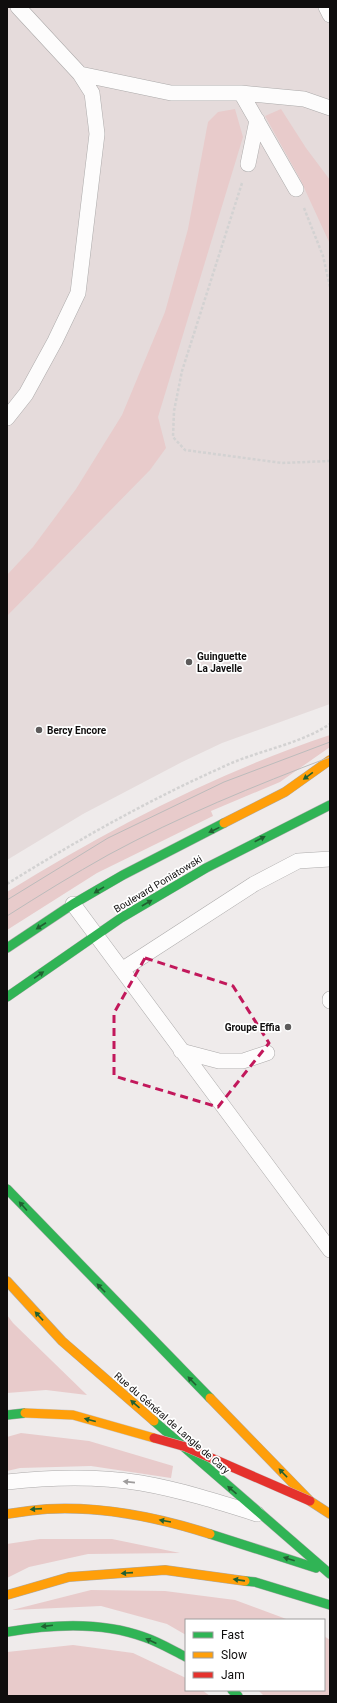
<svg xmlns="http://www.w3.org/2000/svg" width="337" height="1703" viewBox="0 0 337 1703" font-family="Roboto,sans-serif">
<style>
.built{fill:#e5dbdb}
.green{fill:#e8cbcb}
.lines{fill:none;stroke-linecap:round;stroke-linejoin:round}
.lane-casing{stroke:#acaaaa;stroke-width:16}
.fast-casing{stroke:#acaaaa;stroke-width:10}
.slow-casing{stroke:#acaaaa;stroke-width:10}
.path{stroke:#d3d2d2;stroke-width:2.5;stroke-dasharray:3 2;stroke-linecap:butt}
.lane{stroke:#fdfcfc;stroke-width:15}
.fast{stroke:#30b455;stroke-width:9}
.slow{stroke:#ff9f0a;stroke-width:9}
.tram{stroke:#bcbbbb;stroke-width:1}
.slow-bridge-casing{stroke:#c9c7c7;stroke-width:10;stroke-linecap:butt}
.jam-bridge-casing{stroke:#c9c7c7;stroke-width:10;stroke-linecap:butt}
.slow-bridge{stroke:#ff9f0a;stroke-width:9}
.jam-bridge{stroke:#e5322d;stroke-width:9}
.oneway{fill:#206031}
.oneway2{fill:#9e9c9c}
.marked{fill:none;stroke:#c2185b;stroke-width:3;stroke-dasharray:8 5;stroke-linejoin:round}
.poi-dot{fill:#5d5b5b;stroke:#fff;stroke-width:1.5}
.labels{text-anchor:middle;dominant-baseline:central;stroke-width:3.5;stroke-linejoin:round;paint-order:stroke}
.poi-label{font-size:10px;font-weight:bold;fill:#0f0d0d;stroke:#fff;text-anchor:start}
.street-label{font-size:10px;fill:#0f0d0d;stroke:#fff}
</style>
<rect width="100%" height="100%" fill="#efebeb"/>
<path class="built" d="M7 7H330V704L222 743 182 762 83 814 7 860Z"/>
<path class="green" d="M235 109 243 137 158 417 166 448 150 470 7 616V575L33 547 76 489 122 415 165 312 188 229 208 122 218 112Z
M281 109 306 148 330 180V244L300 179 265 116Z
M330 735V747L280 782 211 811 213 816 97 873 7 930V892C109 829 216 773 330 735Z
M7 1315 13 1323 87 1395 46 1390 7 1393Z
M21 1433 89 1441 173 1466 171 1478 91 1466 20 1468 7 1471V1437Z
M40 1539H112L180 1553 88 1554 29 1567 7 1578V1544Z
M91 1590 165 1591 235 1600 289 1620H186V1635L167 1624 101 1606 12 1610Z
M324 1636 330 1640V1696H264L258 1690H324Z
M73 1645 133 1653 186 1678V1690H202L210 1696H7V1652Z"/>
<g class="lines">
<defs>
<path id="lane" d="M326 7 330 15
M80 74 171 93H241L296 189
M241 93 304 99 330 108
M248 164 257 120
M7 418 26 394 55 341 78 293 97 134 92 93 80 74 18 7
M73 904 330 1250
M123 969 254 884 298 861 330 859
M330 1001V999
M181 1051 219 1061H243L267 1053
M7 1482C52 1477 97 1476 141 1483 181 1490 219 1502 257 1514"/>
<path id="fast" d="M7 948 73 904 123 875 224 823
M7 997 121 918 206 868 330 805
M7 1189 210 1398
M7 1415 25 1413
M154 1421 330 1574
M210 1534 316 1568
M245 1581 255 1582 330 1605
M7 1632C52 1624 101 1621 144 1637 159 1642 172 1650 186 1657
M232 1690 238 1696"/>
<path id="slow" d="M224 823 285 792 330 760
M7 1281 62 1341 154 1421
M210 1398 310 1501 330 1514
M7 1514C20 1512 33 1510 47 1509 101 1506 157 1517 210 1534
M7 1595 69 1577 165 1570 245 1581"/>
</defs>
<use href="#lane" class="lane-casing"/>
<use href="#fast" class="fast-casing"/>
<use href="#slow" class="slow-casing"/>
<path class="path" d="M242 183 182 371 174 411 173 437 185 450 282 463 330 461
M304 208 323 256 330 287
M7 884C79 839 156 796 234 762 266 749 301 743 330 724"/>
<use href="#lane" class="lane"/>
<use href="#fast" class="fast"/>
<use href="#slow" class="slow"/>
<path class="tram" d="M7 900 108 838 224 782 330 742
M7 916C40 895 74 874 108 855 180 816 254 786 330 757"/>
<defs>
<path id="slow-bridge" d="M25 1413 73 1415 154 1438"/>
<path id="jam-bridge" d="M154 1438 186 1447 310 1501"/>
</defs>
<use href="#slow-bridge" class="slow-bridge-casing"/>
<use href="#jam-bridge" class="jam-bridge-casing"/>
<use href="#slow-bridge" class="slow-bridge"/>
<use href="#jam-bridge" class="jam-bridge"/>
</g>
<defs><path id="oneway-solid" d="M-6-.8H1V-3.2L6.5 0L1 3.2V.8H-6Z"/></defs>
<g class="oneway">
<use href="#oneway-solid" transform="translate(308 776) rotate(144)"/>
<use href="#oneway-solid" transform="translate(214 830) rotate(154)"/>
<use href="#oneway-solid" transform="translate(260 839) rotate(-27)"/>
<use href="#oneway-solid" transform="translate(99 890) rotate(148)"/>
<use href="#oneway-solid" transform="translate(147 903) rotate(-30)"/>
<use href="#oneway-solid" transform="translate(41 926) rotate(147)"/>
<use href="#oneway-solid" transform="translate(39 975) rotate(-35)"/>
<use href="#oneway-solid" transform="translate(23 1206) rotate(-132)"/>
<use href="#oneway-solid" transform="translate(101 1288) rotate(-134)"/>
<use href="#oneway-solid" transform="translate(39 1316) rotate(-133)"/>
<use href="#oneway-solid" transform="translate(192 1381) rotate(-134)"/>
<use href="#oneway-solid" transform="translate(135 1404) rotate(-139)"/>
<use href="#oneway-solid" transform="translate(90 1420) rotate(-165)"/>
<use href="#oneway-solid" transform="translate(283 1473) rotate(-134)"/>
<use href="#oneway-solid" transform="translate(232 1490) rotate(-139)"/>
<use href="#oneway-solid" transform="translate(36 1509) rotate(176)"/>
<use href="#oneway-solid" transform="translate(165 1521) rotate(-170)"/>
<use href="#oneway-solid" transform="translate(289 1559) rotate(-162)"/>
<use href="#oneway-solid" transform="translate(127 1573) rotate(176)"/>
<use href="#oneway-solid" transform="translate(239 1580) rotate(-172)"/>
<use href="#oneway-solid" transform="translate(47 1626) rotate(173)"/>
<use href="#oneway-solid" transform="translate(151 1641) rotate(-155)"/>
</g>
<use class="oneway2" href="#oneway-solid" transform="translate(129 1482) rotate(-174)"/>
<path class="marked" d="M145 958 233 986 269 1043 218 1107 114 1076V1013Z"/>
<g class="poi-dot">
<circle cx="189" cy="662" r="4"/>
<circle cx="39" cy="730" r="4"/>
<circle cx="288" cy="1027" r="4"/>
</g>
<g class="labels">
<g class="poi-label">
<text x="197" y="656">Guinguette<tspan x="197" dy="12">La Javelle</tspan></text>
<text x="47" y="730">Bercy Encore</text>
<text x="280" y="1027" text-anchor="end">Groupe Effia</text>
</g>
<g class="street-label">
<text transform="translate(158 884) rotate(-31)">Boulevard Poniatowski</text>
<text transform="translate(172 1423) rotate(41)">Rue du Général de Langle de Cary</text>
</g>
</g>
<rect width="337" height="1703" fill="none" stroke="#0f0d0d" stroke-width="16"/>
<rect x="185" y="1619" width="140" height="72" fill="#ffffff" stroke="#9f9e9e"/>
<rect x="193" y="1632" width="20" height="6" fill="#30b455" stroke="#9f9e9e"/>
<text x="221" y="1639" font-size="12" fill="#0f0d0d">Fast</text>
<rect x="193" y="1652" width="20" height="6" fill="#ff9f0a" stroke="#9f9e9e"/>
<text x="221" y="1659" font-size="12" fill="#0f0d0d">Slow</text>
<rect x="193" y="1672" width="20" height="6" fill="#e5322d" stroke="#9f9e9e"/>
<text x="221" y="1679" font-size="12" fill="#0f0d0d">Jam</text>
</svg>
